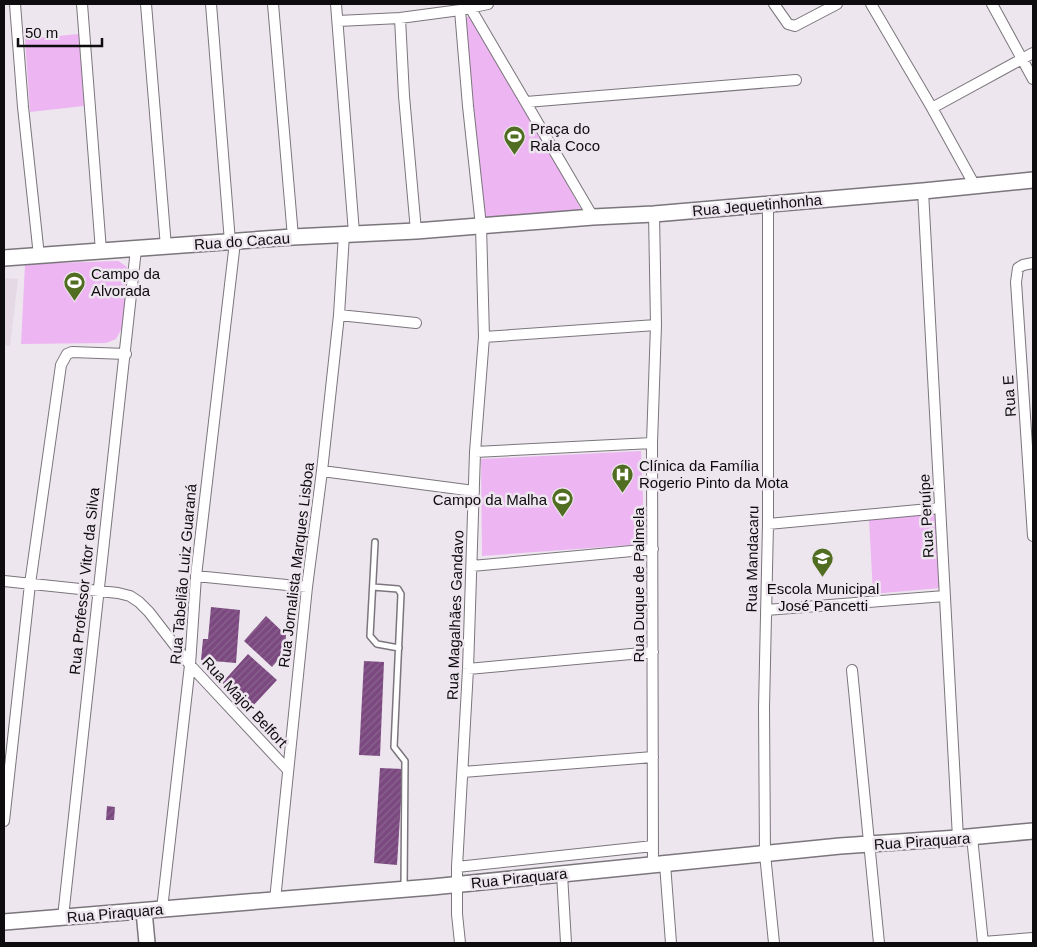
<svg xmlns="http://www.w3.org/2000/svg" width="1037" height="947" viewBox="0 0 1037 947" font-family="Helvetica,sans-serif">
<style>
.built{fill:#e5d9e6}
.green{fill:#edb6f2}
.building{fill:url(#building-hatch)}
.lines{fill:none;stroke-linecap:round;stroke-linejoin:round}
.lane-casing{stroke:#7b757c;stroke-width:8}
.street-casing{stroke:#7b757c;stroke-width:12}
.secondary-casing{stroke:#7b757c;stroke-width:18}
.lane{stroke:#fff;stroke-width:5}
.street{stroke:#fff;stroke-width:10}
.secondary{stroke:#fff;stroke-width:15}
.labels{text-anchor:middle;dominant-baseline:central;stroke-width:5;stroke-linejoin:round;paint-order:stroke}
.poi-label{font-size:15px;fill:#0e0c0e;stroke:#ede6ee;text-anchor:start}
.street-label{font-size:15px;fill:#0e0c0e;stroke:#ede6ee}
</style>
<defs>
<pattern id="building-hatch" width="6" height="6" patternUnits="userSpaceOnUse" patternTransform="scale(1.25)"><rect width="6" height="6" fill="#7b4980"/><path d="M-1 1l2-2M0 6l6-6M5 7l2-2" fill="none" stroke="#8a648e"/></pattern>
</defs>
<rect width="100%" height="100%" fill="#ede6ee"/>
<path class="built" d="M4 278 18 279 10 346 4 345Z"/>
<path class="green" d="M470 14 521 101 582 211 483 223 464 21Z
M79 34 84 106 30 112 25 39Z
M118 261 126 266 131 274 122 328 116 339 106 343 21 344 25 264Z
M641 451 645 544 482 556 481 459Z
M936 512 940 588 873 594 869 519Z"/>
<path class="building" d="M211 607 240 610 236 663 201 660 203 639H208Z
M266 616 286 635 285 652 272 667 244 641Z
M248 654 277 680 250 709 222 683Z
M364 661 384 662 380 756 359 755Z
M380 768 403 769 397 865 374 863Z
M107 806 115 807 114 820H106Z"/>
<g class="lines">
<defs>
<path id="lane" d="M375 542 370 636 377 644 399 648
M373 587 398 589 401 594 394 747 405 761 404 889"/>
<path id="street" d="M15 4 23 107 39 256
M82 4 101 251
M146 4 166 247
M211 4 230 242
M273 4 293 237
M336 4 354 233
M468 4 593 217
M774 4 788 24 795 26 837 4
M871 4 932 108 975 186
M992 4 1033 79
M460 10 468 106 481 226 484 337 475 452 468 669 457 867V914L460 943
M400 18 404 96 416 231
M338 21 400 18 460 10 488 4
M526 102 796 80
M932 108 1033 53
M923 191 958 838
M768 204V524L764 708 765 854 774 943
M1033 263 1023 265 1018 268 1016 282 1033 536
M339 315 416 323
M484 337 656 325
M475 452 652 443
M322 471 474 491
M768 524 940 508
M472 566 653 549
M196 576 307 587
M4 581 118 593 130 596 139 602 149 612 190 665 287 769
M766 610 945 596
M468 669 653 652
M852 670 879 943
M463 772 653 757
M4 821 30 584 61 365 67 354 72 352 126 354
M972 837 983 943
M665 864 671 943
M653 866 652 443 656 325 654 214
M457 867 653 846
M562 874 566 943
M275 900 307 587 322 471 339 315 344 234
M162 909 190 665 196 576 235 242
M63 917 136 249
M983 942 1033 938"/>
<path id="secondary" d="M4 258 293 237 416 231 593 217 654 214 923 191 1033 180
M144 911 147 943
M4 922 432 887 840 846 958 838 1033 831"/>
</defs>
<use href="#lane" class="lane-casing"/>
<use href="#street" class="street-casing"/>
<use href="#secondary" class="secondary-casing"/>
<use href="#lane" class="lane"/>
<use href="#street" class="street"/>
<use href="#secondary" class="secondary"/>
</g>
<defs>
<symbol id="stadium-pin" viewBox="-11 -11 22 30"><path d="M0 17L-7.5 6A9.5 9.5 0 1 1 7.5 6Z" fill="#516d21" stroke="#ede6ee"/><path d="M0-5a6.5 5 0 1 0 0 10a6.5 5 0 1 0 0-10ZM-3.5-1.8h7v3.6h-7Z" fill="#fff"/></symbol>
<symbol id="hospital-pin" viewBox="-11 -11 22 30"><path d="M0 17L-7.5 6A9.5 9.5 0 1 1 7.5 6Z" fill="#516d21" stroke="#ede6ee"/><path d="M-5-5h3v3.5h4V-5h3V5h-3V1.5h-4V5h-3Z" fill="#fff"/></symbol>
<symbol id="school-pin" viewBox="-11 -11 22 30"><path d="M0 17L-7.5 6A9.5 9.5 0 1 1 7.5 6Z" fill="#516d21" stroke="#ede6ee"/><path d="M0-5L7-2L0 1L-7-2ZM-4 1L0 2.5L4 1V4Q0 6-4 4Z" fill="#fff"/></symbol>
</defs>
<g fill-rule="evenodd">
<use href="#stadium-pin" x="502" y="124" width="25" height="34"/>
<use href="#stadium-pin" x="62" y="270" width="25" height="34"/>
<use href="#hospital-pin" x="610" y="462" width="25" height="34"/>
<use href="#stadium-pin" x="550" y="486" width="25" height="34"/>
<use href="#school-pin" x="810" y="546" width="25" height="34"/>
</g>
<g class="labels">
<g class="poi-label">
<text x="530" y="128">Praça do<tspan x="530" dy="17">Rala Coco</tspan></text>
<text x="91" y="273">Campo da<tspan x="91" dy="17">Alvorada</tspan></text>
<text x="639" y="465">Clínica da Família<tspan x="639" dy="17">Rogerio Pinto da Mota</tspan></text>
<text x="547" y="499" text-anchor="end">Campo da Malha</text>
<text x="823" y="588" text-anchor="middle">Escola Municipal<tspan x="823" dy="17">José Pancetti</tspan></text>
</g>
<g class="street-label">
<text transform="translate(757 205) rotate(-5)">Rua Jequetinhonha</text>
<text transform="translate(242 241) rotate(-4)">Rua do Cacau</text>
<text transform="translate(1009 396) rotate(-94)">Rua E</text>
<text transform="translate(926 516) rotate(-93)">Rua Peruípe</text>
<text transform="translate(752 559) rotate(-89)">Rua Mandacaru</text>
<text transform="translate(296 565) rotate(-83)">Rua Jornalista Marques Lisboa</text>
<text transform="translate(183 574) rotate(-85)">Rua Tabelião Luiz Guaraná</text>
<text transform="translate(84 581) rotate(-84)">Rua Professor Vitor da Silva</text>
<text transform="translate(638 585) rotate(-90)">Rua Duque de Palmela</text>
<text transform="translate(455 615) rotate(-88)">Rua Magalhães Gandavo</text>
<text transform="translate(245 702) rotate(47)">Rua Major Belfort</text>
<text transform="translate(922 841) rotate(-4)">Rua Piraquara</text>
<text transform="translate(519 878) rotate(-6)">Rua Piraquara</text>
<text transform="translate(115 913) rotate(-5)">Rua Piraquara</text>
</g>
</g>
<rect width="1037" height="947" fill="none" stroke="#0e0c0e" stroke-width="10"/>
<path d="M18 38v8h84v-8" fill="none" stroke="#0e0c0e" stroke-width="2.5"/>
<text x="25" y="38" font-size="15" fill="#0e0c0e" stroke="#ede6ee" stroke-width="4" paint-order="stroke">50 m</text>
</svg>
